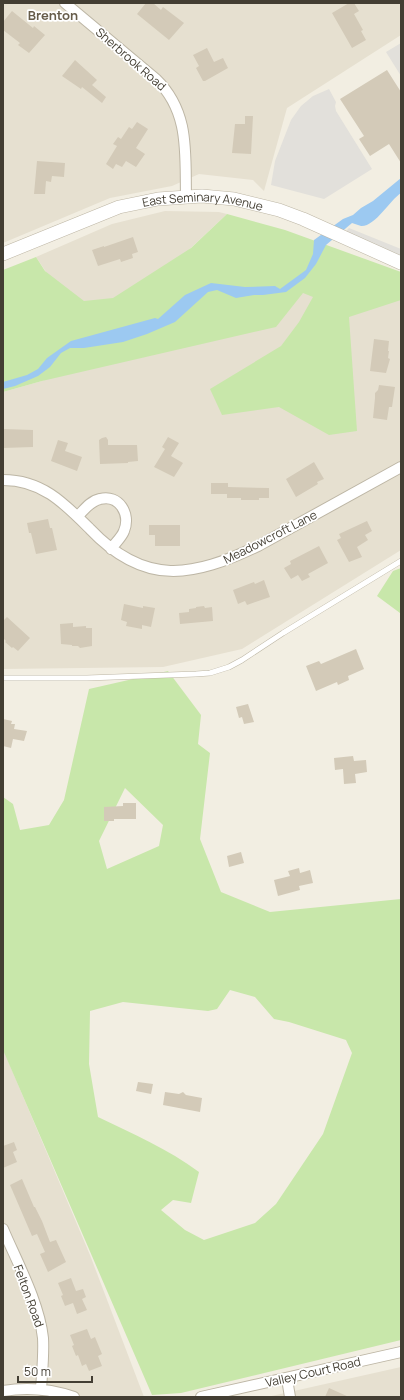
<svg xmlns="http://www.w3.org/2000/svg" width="404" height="1400" viewBox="0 0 404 1400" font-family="Manrope,sans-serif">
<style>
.residential{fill:#e6e0d0}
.green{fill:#c8e7aa;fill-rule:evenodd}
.parking{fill:#e2e0db}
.water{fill:#9cc9f1}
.building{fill:#d3cab8}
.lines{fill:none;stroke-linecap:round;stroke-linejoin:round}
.service-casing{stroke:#bdb6a5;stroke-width:6}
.minor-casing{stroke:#bdb6a5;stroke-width:12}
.tertiary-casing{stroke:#bdb6a5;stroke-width:14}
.service{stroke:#fff;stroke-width:5}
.minor{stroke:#fff;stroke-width:10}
.tertiary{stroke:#fff;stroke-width:13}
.labels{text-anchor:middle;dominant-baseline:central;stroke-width:3.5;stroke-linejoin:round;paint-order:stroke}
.street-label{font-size:12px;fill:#433e33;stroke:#fff}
.neighbourhood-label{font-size:13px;font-weight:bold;fill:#665c4a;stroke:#fff}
</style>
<rect width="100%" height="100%" fill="#f2eee2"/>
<path class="residential" d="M3 3H401V35L287 108 264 191 253 180 199 174 172 186 110 198 3 243Z
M165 211 219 212 227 214 148 288 75 315 36 257 112 224Z
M337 251 401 276V550L242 649 163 667 3 669V392L42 381Z
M3 1049 90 1255 144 1397H3Z
M401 1367V1397H267Z"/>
<path class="green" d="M227 214 285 230 401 272V300L349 317 357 431 329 435 279 407 222 415 210 389 281 346 299 322 313 297 303 293 276 327 42 381 3 392V270L36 257 45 271 84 301 113 298 191 248Z
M401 568V613H400L377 596 393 571Z
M168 671 201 715 198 744 210 753 200 839 221 892 270 912 401 899V1340L181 1393 152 1395 3 1050V797L13 804 20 830 49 825 64 800 89 689ZM125 788 163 825 159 846 107 869 99 841ZM230 990 255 997 274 1019 289 1022 346 1040 352 1053 323 1134 276 1204 255 1223 204 1240 185 1230 161 1210 173 1200 191 1203 199 1172C168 1149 133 1134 98 1117L89 1064 90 1011 123 1002 208 1011 217 1009Z"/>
<path class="parking" d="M401 43V76L386 52Z
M329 89 336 102 335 106 336 111 372 169 324 199 271 185 275 161 291 120 301 106 313 96Z
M349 228 401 249V257L345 232Z"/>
<path class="water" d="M401 178V193C390 200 375 227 361 226 358 225 355 224 352 223L326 245 316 264 305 278 286 292 263 295H254L236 298 217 290 208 292 175 322 147 334 123 342 84 348H70L61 353 50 367 38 376 15 386 3 389V382L27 375 38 369 47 358 71 341 155 318 158 319 185 295 211 283 245 287 275 286 280 289 306 270 313 254 314 240 343 219 353 215 361 208 373 201Z"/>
<path class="building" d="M146 3H153L161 10 163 7 184 23 169 40 137 14Z
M349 3H354L359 11 354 14 363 30 361 31 366 40 352 48 332 13Z
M12 11 33 28 34 26 45 35 29 53 18 45 20 43 3 30V22Z
M207 48 214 62 223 58 228 68 205 81H203L196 68 199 66 193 55Z
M75 60 97 80 92 85 106 97 102 103 82 87 81 89 62 76Z
M387 70 401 92V163L389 144 370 156 359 139 364 136 340 99Z
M245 116H253L251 154 232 153 235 124H245Z
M137 122 148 129 136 148 145 154 136 167 126 161 122 167 116 164 113 169 106 164 117 146 113 144 118 137 121 139 129 127 132 129Z
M37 161 65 163 64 177 52 176 51 182 46 181 45 194H34Z
M133 237 138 252 132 254 133 258 121 262 120 259 98 266 92 250 104 246V247Z
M374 339 389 341 388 351H389L388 358 390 359 386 373 370 371Z
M379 385 395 387 392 407H389L387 420 373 418 375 398V393L378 390Z
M3 429 33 430V447L3 448Z
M106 437 108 440V445H137L138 461 128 462V463L100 464 99 440 102 438Z
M168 437 179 443 171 456 183 463 174 477 154 467 165 449 162 447Z
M58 440 68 443 65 451 82 457 77 471 51 461Z
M314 462 324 479 317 482 318 484 296 497 286 479Z
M211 483H228V487L269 488V498H259V500H241V498H227V494H211Z
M48 519 50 528H52L57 550 36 554 31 533H29L27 523Z
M367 521 372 531 365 535 368 540 357 547 362 557 349 562 337 540 341 538 339 534Z
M149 525H180V546H155V535H149Z
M319 546 328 563 308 574 310 577 302 581 298 575 291 579 284 568 291 564 290 561Z
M264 580 270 597 247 605 245 601 238 604 233 590 254 582 255 584Z
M124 604 143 608V606L155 608 151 627 142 625V629L126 626 127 622 121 620Z
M204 606 205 608 212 607 213 621 180 624 179 613 189 612V609L196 608V607Z
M7 617 30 638 18 651 13 647 12 648 5 642 6 641 3 638V621Z
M73 623V627L86 626V628H92V646L80 648 78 646H72V645L61 644 60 624Z
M356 649 364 669 348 676 349 680 338 685 337 682 316 691 306 666 319 661 321 664Z
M248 704 254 722 244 724 242 717 239 718 236 707Z
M3 719 12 721 11 724H15L14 729 27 731 24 741 13 739 11 748 3 746Z
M353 756 354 761 366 760 367 772 355 774 356 783 344 784 343 769 335 770 334 758Z
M123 803H136V819H114V821H104V807L123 806Z
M241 852 244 863 229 867 227 856Z
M299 868 300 873 310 870 313 883 299 886 300 890 278 896 274 880 290 876 288 871Z
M138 1082 153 1084 151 1094 136 1091Z
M165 1092 179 1094 183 1092 186 1095 202 1098 200 1112 163 1105Z
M14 1142 17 1150 13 1152 17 1162 3 1168V1146Z
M22 1179 34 1207H35L42 1221 50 1242 56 1240 66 1262 48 1272 40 1254 45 1252 37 1234 32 1236 10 1185Z
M71 1278 76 1291 83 1289 86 1297 82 1299 87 1310 77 1314 73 1303 65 1306 61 1296 63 1295 58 1283Z
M87 1329 91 1339 95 1337 102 1354 98 1356 102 1366 89 1371 86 1364 82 1366 78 1355 76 1356 72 1346 74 1345 70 1335Z
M329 1388 349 1397H325Z"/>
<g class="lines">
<defs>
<path id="service" d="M3 678H87L196 674 210 673 229 667 242 660 283 633 401 561"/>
<path id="minor" d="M65 3 156 79C190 112 185 153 186 196
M3 480C42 480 64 503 90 529 145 587 193 577 258 546L401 467
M78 516C84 510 90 501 100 499 119 494 131 514 124 531 122 537 115 543 111 549
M3 1229C17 1262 39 1302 43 1338 44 1355 42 1372 41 1390
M287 1379 290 1397
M3 1391C27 1387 51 1389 74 1397
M201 1397 401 1352"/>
<g id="tertiary">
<path id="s1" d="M3 254 119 207 158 199 202 196 234 199 279 210 303 219 401 263"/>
</g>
</defs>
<use href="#service" class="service-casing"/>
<use href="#minor" class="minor-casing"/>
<use href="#tertiary" class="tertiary-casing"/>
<use href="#service" class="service"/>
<use href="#minor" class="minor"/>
<use href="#tertiary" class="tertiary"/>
</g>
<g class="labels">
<g class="street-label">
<text transform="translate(131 59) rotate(41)">Sherbrook Road</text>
<text stroke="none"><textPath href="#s1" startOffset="210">East Seminary Avenue</textPath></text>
<text transform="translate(270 537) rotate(-27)">Meadowcroft Lane</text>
<text transform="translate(29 1296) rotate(70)">Felton Road</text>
<text transform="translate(313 1372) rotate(-13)">Valley Court Road</text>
</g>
<g class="neighbourhood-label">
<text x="53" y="15">Brenton</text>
</g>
</g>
<rect width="404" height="1400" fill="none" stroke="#433e33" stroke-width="8"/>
<path d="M18 1376v6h74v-6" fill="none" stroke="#433e33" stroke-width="2"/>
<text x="24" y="1376" font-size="12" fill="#433e33" stroke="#ffffff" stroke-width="3" paint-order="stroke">50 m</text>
</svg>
